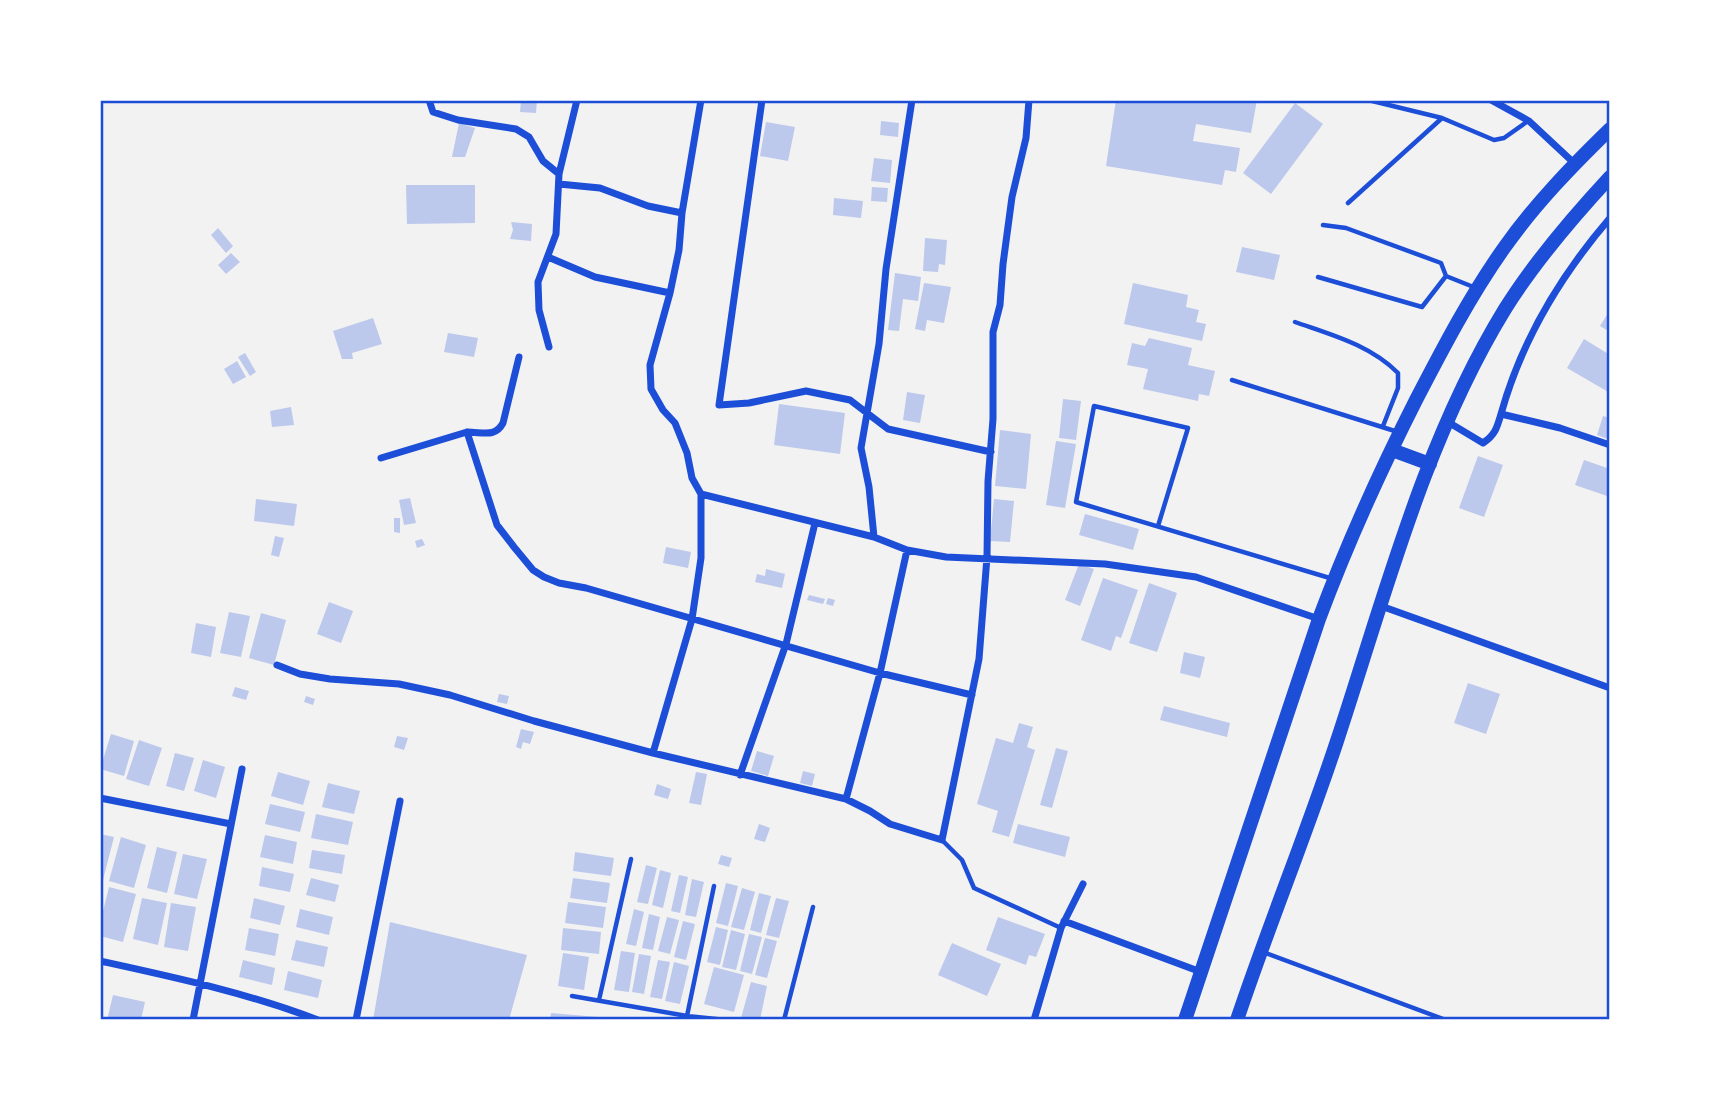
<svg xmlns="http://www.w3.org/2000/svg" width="1710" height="1120" viewBox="0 0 1710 1120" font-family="Overpass,sans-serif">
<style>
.building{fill:#bdc9ec}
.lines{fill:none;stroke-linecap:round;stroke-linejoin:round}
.service{stroke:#1d4ed8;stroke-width:4.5}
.minor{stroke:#1d4ed8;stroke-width:7}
.trunk{stroke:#1d4ed8;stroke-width:14}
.neatline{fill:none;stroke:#1d4ed8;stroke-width:2.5}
</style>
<rect width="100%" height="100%" fill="#f2f2f2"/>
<path class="building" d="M521 100H537L536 113 520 112Z
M1116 100H1257L1251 133 1196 124 1193 141 1240 148 1236 172 1225 170 1222 185 1106 166Z
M1295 103 1323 124 1271 194 1243 173Z
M881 121 899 123 898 137 880 135Z
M766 122 795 127 788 161 760 156Z
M459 123 475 128 465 157H452Z
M874 158 892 160 890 183 871 181Z
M406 185H475V223L407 224Z
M872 187 888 188 887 202 871 201Z
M834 198 863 201 861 218 833 215Z
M511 222 532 224 531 241 510 239 513 230Z
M218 228 233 246 226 253 211 235Z
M925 238 947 240 945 265 939 264 938 272 923 271Z
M1242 247 1280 255 1274 280 1236 272Z
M231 253 240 262 226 274 218 265Z
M895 273 921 277 918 301 903 299 899 331 888 330Z
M924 283 951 287 944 323 927 320 925 331 915 329Z
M1133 283 1188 295 1186 307 1199 310 1196 322 1206 324 1202 341 1124 324Z
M1610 310V332L1600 326Z
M373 318 382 344 352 353 353 359H342L333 331Z
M448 333 478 338 474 357 444 352Z
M1149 338 1192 348 1188 365 1215 371 1209 396 1199 394 1198 401 1143 389 1148 369 1127 365 1132 343 1145 346Z
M1584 339 1610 355V393L1567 368Z
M245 353 256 372 250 376 238 357Z
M237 361 246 377 233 384 224 369Z
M907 392 925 395 920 423 903 420Z
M1063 399 1081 401 1076 440 1059 438Z
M779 404 845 413 840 454 774 445Z
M291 407 294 425 272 427 270 411Z
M1603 416 1610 418V440L1597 435Z
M1000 430 1031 434 1026 489 995 486Z
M1056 441 1076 444 1065 508 1046 505Z
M1478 456 1503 465 1484 517 1459 508Z
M1584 460 1610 469V497L1575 485Z
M410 498 416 523 404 525 399 500Z
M256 499 297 504 294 526 254 521Z
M994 499 1014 501 1010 542 990 541Z
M1085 514 1139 529 1133 550 1079 535Z
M394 518H400V533L394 532Z
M275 536 284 538 279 557 271 555Z
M422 539 425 545 417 548 415 541Z
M666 547 691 552 688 568 663 563Z
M1079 564 1094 569 1080 606 1065 600Z
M766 569 785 574 782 588 755 582 757 574 765 576Z
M1103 578 1138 590 1121 638 1116 636 1111 651 1081 640Z
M1149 583 1177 593 1157 652 1129 643Z
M809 595 825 599 823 604 807 600Z
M828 598 835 600 833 606 826 604Z
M329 602 353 611 341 643 317 634Z
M229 612 250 616 241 657 220 653Z
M261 613 286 620 274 665 249 658Z
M196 623 216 627 211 657 191 653Z
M1184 652 1205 657 1200 678 1180 673Z
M1468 683 1500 694 1486 734 1454 723Z
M235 687 249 691 246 700 232 696Z
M499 694 509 696 507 704 497 702Z
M306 696 315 699 313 705 304 702Z
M1164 706 1230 723 1227 737 1160 720Z
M1019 723 1033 727 1027 747 1035 750 1009 837 992 832 998 811 977 804 996 738 1013 743Z
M521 729 534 732 530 744 523 742 521 749 516 747Z
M111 734 134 741 124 776 100 769Z
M397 736 408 738 404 750 394 747Z
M139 740 162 748 149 786 126 779Z
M1056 748 1068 751 1052 808 1040 805Z
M757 751 774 756 768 776 751 771Z
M175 753 194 758 184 791 166 786Z
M203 760 225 767 216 798 194 791Z
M803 771 815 774 812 786 800 783Z
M278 772 310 781 303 805 271 796Z
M696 772 707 774 701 805 689 803Z
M328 783 360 791 354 814 322 807Z
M657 784 671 789 668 799 654 795Z
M270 804 305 812 300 832 265 824Z
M316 814 353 822 348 845 311 838Z
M759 824 770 828 765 842 754 839Z
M1018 824 1070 837 1065 857 1013 843Z
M100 834 114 837 103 880 100 879Z
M265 835 297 842 293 864 260 857Z
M121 837 146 845 134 888 109 881Z
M157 847 177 852 167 893 147 888Z
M312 850 345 855 342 874 309 868Z
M575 852 614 858 611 876 573 871Z
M183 854 207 859 197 899 174 894Z
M721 855 732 858 729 867 718 864Z
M646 865 657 868 648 904 637 902Z
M262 867 294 874 290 892 259 886Z
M660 870 671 873 663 908 652 905Z
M679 875 688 877 680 913 671 911Z
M311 878 339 885 335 902 306 895Z
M573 878 610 883 607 903 570 898Z
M692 879 704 882 696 917 685 915Z
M726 883 738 886 728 926 716 923Z
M109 887 136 894 123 942 100 936V923Z
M742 888 755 892 744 930 731 927Z
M759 893 771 896 761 933 750 930Z
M142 898 167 903 158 945 133 939Z
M254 898 285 906 280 925 250 918Z
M776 898 789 901 779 938 766 935Z
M568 902 606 907 603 928 565 923Z
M171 903 196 907 188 951 164 947Z
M300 909 333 917 329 935 296 927Z
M634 909 644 912 636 946 626 944Z
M649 914 660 917 653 950 642 948Z
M667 917 679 920 670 954 658 951Z
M998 917 1045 934 1036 957 1029 955 1026 965 986 950Z
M683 921 695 924 686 960 674 957Z
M390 922 527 955 509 1020H373Z
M716 927 728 930 720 965 707 962Z
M249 928 279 934 275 956 245 950Z
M563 928 601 932 599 954 561 950Z
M731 930 745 934 736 970 722 967Z
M749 934 762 937 752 974 740 971Z
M765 938 777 941 767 978 755 975Z
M296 940 328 947 324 967 291 960Z
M952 943 1001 964 987 996 938 975Z
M621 951 635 953 629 992 614 990Z
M563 953 589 957 584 990 558 986Z
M639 954 651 956 644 994 632 992Z
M243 960 275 968 272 985 239 977Z
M658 960 670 962 662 999 650 997Z
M674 962 689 966 680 1004 665 1001Z
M714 967 744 975 734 1012 704 1004Z
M288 971 322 980 318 998 284 990Z
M751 982 767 986 760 1020 741 1018Z
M113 995 145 1002 141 1020H107Z
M551 1013 610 1018V1020H550Z"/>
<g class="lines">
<path class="service" d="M1368 100 1442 118 1494 140 1504 138 1528 121
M1348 203 1441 119
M1323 225 1346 228 1441 263 1446 276
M1318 277 1422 307 1446 276 1476 288
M1295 322C1332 335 1370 345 1398 373V388L1383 426
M1232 380 1398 432
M1158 526 1188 428 1094 406 1076 502 1333 579
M942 840 962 860 974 888 1061 928
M1263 952 1446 1020
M572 996 687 1016 726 1020
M599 1000 631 859
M687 1016 714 886
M784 1020 813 907"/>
<path class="minor" d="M429 100 433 112 458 120 516 129 529 137 543 161 559 174
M701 100 682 213 679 250 670 293 650 365 651 389 663 410 675 423 687 453 692 478 701 494 874 537 907 550 946 557 1105 564 1196 577 1319 619
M762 100 719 405 749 403 806 391 850 400 888 429 991 452
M1491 100 1529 121 1574 163
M559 184 600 188 648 206 682 213
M548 257 595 277 670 293
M549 347 539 310 538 282 556 234 559 174 577 100
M519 357 503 423C495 438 483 432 467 432L497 525 514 547 533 570 544 577 559 583 586 588 880 673 972 695
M1501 414C1521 342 1561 275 1610 218
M1448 422 1483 443C1495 435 1497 428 1501 414L1560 428 1610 445
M381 458 467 432
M874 537 869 487 861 448 879 344 886 269 912 100
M1381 606 1610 688
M277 665 300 674 330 679 399 684 450 695 534 721 653 753 846 799 870 811 890 824 942 840 979 659 987 557 988 481 993 419V332L1000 305 1003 264 1012 197 1026 138 1029 100
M653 753 692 619 701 558V494
M740 775 786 644 815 523
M100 798 231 824
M846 799 880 673 907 550
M1064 921 1201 972
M100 961C173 977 248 993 318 1020
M193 1020 242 769
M356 1020 400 801
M1034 1020 1061 928 1083 884"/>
<path class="trunk" d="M1392 450 1430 464
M1185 1020 1319 619C1347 544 1380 471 1416 400 1443 348 1470 296 1504 248 1535 204 1572 166 1610 129
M1237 1020C1268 927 1306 835 1337 741 1385 596 1424 441 1505 309 1535 261 1572 218 1610 177"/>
</g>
<rect width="1710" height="1120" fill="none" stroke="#ffffff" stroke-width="203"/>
<rect x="102" y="102" width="1506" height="916" class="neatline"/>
</svg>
